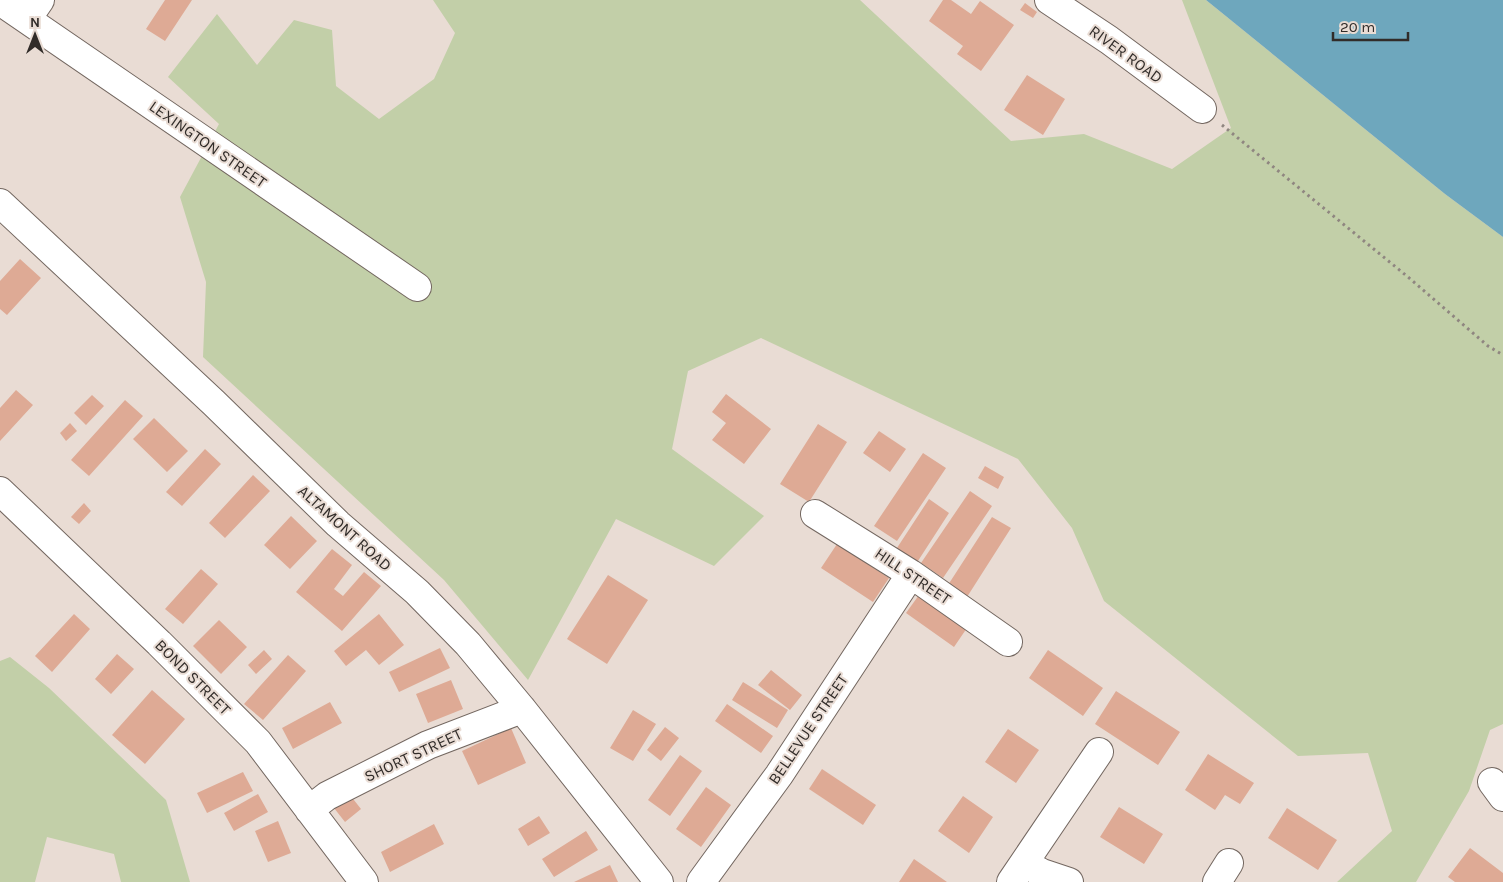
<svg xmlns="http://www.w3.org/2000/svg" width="1503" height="882" viewBox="0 0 1503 882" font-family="Karla,sans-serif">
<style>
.green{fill:#c2cfa8}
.water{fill:#6ea7bd}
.building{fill:#deaa95}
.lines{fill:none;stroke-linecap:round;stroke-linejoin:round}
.minor-casing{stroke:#736760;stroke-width:30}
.path{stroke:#8f8680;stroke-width:3;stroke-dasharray:2.5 4;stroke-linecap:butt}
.minor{stroke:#fff;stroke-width:28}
.labels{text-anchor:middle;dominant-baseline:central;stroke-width:4;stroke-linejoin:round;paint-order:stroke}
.street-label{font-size:16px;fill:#312c29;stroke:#e9dcd4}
</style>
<rect width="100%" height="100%" fill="#e9dcd4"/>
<path class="green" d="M433 0H860L1011 141 1084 134 1172 169 1231 128 1182 0H1206L1445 194 1503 237V724L1490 730 1469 791 1416 882H1337L1392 831 1368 753 1298 756 1104 601 1072 528 1018 459 761 338 688 371 672 449 764 516 714 566 616 519 528 680 444 580 203 357 206 282 180 197 219 124 168 77 217 14 257 65 294 20 332 30 336 86 379 119 434 79 455 33Z
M10 657 49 688 166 800 190 882H121L114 854 47 837 35 882H0V661Z"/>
<path class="water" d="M1206 0H1503V237L1445 194Z"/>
<path class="building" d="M165 0H192L165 41 146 29Z
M943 0H951L971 14 980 1 1014 25 981 71 957 54 963 46 929 21Z
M1025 3 1037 12 1033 18 1020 10Z
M1027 75 1065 99 1043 135 1004 110Z
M20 259 41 278 7 315 0 309V281Z
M16 390 33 405 0 441V408Z
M726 394 771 429 744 464 712 440 726 423 712 412Z
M92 395 104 406 86 425 74 413Z
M125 400 143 416 89 476 71 460Z
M154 418 188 451 167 472 133 439Z
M70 423 77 431 66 441 60 433Z
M818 424 847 442 809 502 780 484Z
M879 431 906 449 890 472 863 453Z
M205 449 221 464 182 506 166 492Z
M923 453 946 468 897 541 874 526Z
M985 466 1004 477 998 489 978 478Z
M253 475 270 491 225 538 209 523Z
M970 491 992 506 943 578 921 563Z
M929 499 949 513 916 564 895 551Z
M84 503 91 511 79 524 71 517Z
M291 516 317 541 290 569 264 545Z
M992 517 1011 528 967 597 948 585Z
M837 544 889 578 873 602 821 568Z
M332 549 352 565 334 589 343 596 364 572 381 586 342 631 296 592Z
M201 569 218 584 183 624 165 609Z
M608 575 648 600 607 664 567 639Z
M919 595 967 628 954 647 906 613Z
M74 614 90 629 52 672 35 656Z
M379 614 404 645 379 665 366 650 346 666 334 651Z
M219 620 247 647 221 674 193 646Z
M440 648 450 668 399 692 389 672Z
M264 650 272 659 256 674 248 665Z
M1048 650 1103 688 1083 716 1029 678Z
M117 654 134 669 111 694 95 679Z
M288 655 306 671 263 720 244 704Z
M771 670 802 695 790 710 758 685Z
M451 680 463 709 428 723 416 694Z
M743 682 788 710 777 728 732 700Z
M152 690 185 719 145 764 112 735Z
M1116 691 1180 732 1158 765 1095 724Z
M330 702 342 723 293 749 282 728Z
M727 704 773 736 761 753 715 721Z
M633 710 656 724 633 761 610 748Z
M665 727 679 738 661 761 647 750Z
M511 728 526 763 478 785 462 751Z
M1008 729 1039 750 1016 783 985 762Z
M1208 754 1254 783 1240 804 1225 795 1215 810 1185 790Z
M680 755 702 771 670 816 648 800Z
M822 769 876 805 863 825 809 789Z
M243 772 253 791 207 813 197 793Z
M706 787 731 805 701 847 676 829Z
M258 794 268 812 234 831 224 813Z
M350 795 361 809 345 822 334 808Z
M963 796 993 817 969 853 938 831Z
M1119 807 1163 834 1144 864 1100 837Z
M1287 808 1337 840 1318 870 1268 838Z
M539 816 550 833 528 846 518 829Z
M278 821 291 853 268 862 255 831Z
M434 824 444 844 390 872 381 852Z
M586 831 598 850 554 877 542 859Z
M1470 848 1503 873V882H1455L1448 877Z
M914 859 947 882H899Z
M610 865 618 882H574Z"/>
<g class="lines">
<defs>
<path id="minor" d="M1049 0 1109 40 1202 109
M0 1 417 287
M27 19 40 0
M0 203 214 403 338 524 417 592 468 644 522 709 659 882
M0 491 159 643 258 742 364 882
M815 514 911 574 1008 642
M1492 782 1503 797
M309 810 327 796 428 745 522 709
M1024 863 1042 873 1069 882
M701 882 779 775 911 574
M1011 882 1099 752
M1217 882 1229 863"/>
</defs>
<use href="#minor" class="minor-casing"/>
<path class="path" d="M1222 125 1408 277 1488 346 1503 355"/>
<use href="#minor" class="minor"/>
</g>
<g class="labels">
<g class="street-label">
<text transform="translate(1126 54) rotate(36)">RIVER ROAD</text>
<text transform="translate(208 144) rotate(35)">LEXINGTON STREET</text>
<text transform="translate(345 528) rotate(42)">ALTAMONT ROAD</text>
<text transform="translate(913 576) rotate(34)">HILL STREET</text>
<text transform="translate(193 677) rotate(45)">BOND STREET</text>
<text transform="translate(808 729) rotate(-56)">BELLEVUE STREET</text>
<text transform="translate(413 755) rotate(-25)">SHORT STREET</text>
</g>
</g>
<g transform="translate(35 35)" stroke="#e9dcd4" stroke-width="4" paint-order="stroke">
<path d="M0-4L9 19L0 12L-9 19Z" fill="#312c29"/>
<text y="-8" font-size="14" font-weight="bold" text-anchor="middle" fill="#312c29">N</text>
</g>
<path d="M1333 32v8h75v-8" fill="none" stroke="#312c29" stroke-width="2.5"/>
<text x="1340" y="32" font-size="15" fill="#312c29" stroke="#e9dcd4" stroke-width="4" paint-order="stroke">20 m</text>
</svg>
